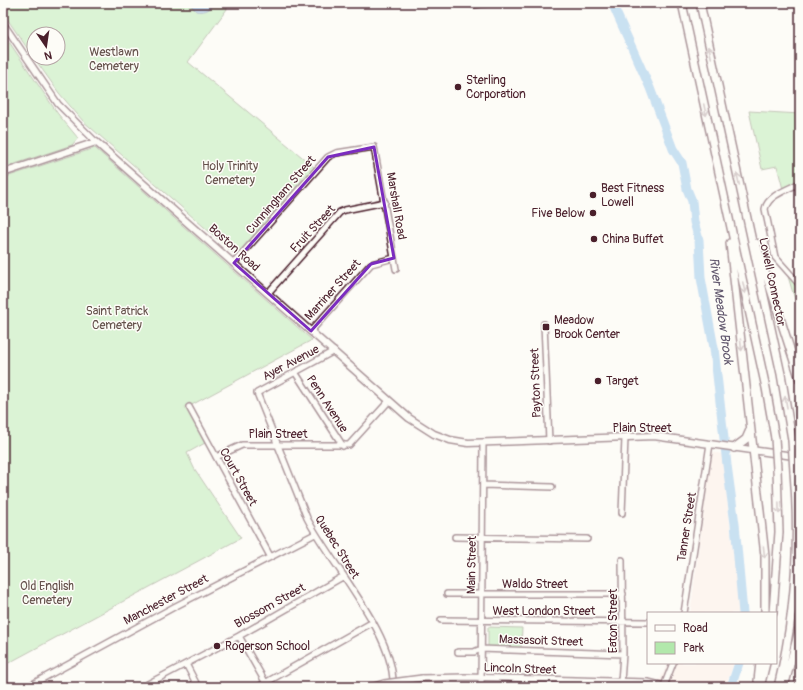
<svg xmlns="http://www.w3.org/2000/svg" width="803" height="690" viewBox="0 0 803 690" font-family="Pangolin,sans-serif">
<style>
.built{fill:#fcede5}
.green{fill:#b2e8ab;stroke:#7e846b}
.water{fill:#8bc0e8;stroke:#71809c}
.lines{fill:none;stroke-linecap:round;stroke-linejoin:round}
.river{stroke:#8bc0e8;stroke-width:9}
.minor-casing{stroke:#4a1f2b;stroke-width:8}
.major-casing{stroke:#4a1f2b;stroke-width:9}
.highway-casing{stroke:#4a1f2b;stroke-width:10}
.minor{stroke:#fdfcf7;stroke-width:5}
.major{stroke:#fdfcf7;stroke-width:6}
.highway{stroke:#fdfcf7;stroke-width:7}
.minor-bridge-casing{stroke:#4a1f2b;stroke-width:8;stroke-linecap:butt}
.highway-bridge-casing{stroke:#4a1f2b;stroke-width:10;stroke-linecap:butt}
.minor-bridge{stroke:#fdfcf7;stroke-width:5}
.highway-bridge{stroke:#fdfcf7;stroke-width:7}
.oneway{stroke:#ac999b}
.marked{fill:none;stroke:#7b2cbf;stroke-width:3;stroke-linejoin:round}
.poi-dot{fill:#4a1f2b;stroke:#fdfcf7;stroke-width:1.5}
.labels{text-anchor:middle;dominant-baseline:central;stroke-width:3;stroke-linejoin:round;paint-order:stroke}
.park-label{font-size:12px;fill:#64514b;stroke:#fdfcf7}
.poi-label{font-size:12px;fill:#4a1f2b;stroke:#fdfcf7;text-anchor:start}
.street-label{font-size:12px;fill:#4a1f2b;stroke:#fdfcf7}
.water-label{font-size:13px;font-style:italic;fill:#61576d;stroke:#fdfcf7}
</style>
<rect width="100%" height="100%" fill="#fdfcf7"/>
<filter id="ink" filterUnits="userSpaceOnUse"><feTurbulence type="fractalNoise" baseFrequency=".025" numOctaves="2"/><feDisplacementMap in="SourceGraphic" scale="8" xChannelSelector="R" yChannelSelector="G"/><feConvolveMatrix kernelMatrix="1 2 1 2 8 2 1 2 1" color-interpolation-filters="sRGB"/></filter>
<g filter="url(#ink)">
<path class="built" d="M712 452 722 454 740 613H690Z
M668 663H734L725 687H634L660 679Z"/>
<path class="green" d="M3 3H225L227 9 188 62 314 167 236 255 83 121 59 93 34 58H58V34H34V58L3 13Z
M3 33 58 114 78 138 72 145 3 168Z
M749 111 800 114V179L783 189 777 166 762 169Z
M95 148 312 340 186 408 205 443 187 453 194 468 241 538 3 666V178Z
M786 270 800 285V316Z
M488 627 522 628 521 649 488 648Z"/>
<path class="water" d="M189 3H211L213 5C209 11 203 12 196 11Z"/>
<g class="lines">
<path class="river" d="M612 3 650 88 673 149 682 163 687 189 692 201 694 222 699 240 701 278 714 348 727 465 735 524 743 613
M731 687 739 663"/>
<defs>
<path id="minor" d="M467 3 474 5 487 3
M3 23 58 104 96 142
M800 183C789 189 768 195 765 209L775 257 800 285
M234 263 328 157 336 153 374 147 396 269
M268 293 340 212 345 210 385 202
M544 324 549 441
M311 331 371 264 394 258
M334 351 257 393 307 518C331 565 396 635 393 687
M295 372 343 446
M189 407 270 556
M216 457 242 445H349L389 401
M483 485 552 487
M622 513 625 438
M455 537 587 539
M447 594H623
M684 613 710 444
M441 620 648 622
M239 636 268 687
M458 652H474L481 649 623 654
M186 664 198 687
M422 678 465 677 648 682 669 687
M621 682 623 654 622 560
M664 686 673 663
M27 687 174 607 315 534
M142 687 239 636 344 576
M258 687 373 622
M371 687 384 683
M481 687 483 444"/>
<path id="major" d="M3 173 96 142 409 418 434 434 450 440 468 443 654 436 800 457
M3 686 4 687"/>
<path id="highway" d="M682 3 766 388 775 438
M700 3 781 374 792 440
M730 243 765 556V613
M756 243 800 380
M734 448 746 439 750 430
M773 613 779 532 777 469
M758 681 760 663
M760 687 766 663
M778 687C795 617 800 544 794 472
M784 687 800 627"/>
</defs>
<use href="#minor" class="minor-casing"/>
<use href="#major" class="major-casing"/>
<use href="#highway" class="highway-casing"/>
<use href="#minor" class="minor"/>
<use href="#major" class="major"/>
<use href="#highway" class="highway"/>
<defs>
<path id="minor-bridge" d="M384 683 422 678"/>
<path id="highway-bridge" d="M775 438 777 469
M792 440 794 472"/>
</defs>
<use href="#minor-bridge" class="minor-bridge-casing"/>
<use href="#highway-bridge" class="highway-bridge-casing"/>
<use href="#minor-bridge" class="minor-bridge"/>
<use href="#highway-bridge" class="highway-bridge"/>
</g>
<defs><path id="oneway-shaft" d="M-6 0H5M1.5-3L5.5 0L1.5 3" fill="none" stroke-width="1.6" stroke-linecap="round" stroke-linejoin="round"/></defs>
<g class="oneway">
<use href="#oneway-shaft" transform="translate(710 52) rotate(-102)"/>
<use href="#oneway-shaft" transform="translate(705 110) rotate(78)"/>
<use href="#oneway-shaft" transform="translate(738 179) rotate(-102)"/>
<use href="#oneway-shaft" transform="translate(744 288) rotate(78)"/>
<use href="#oneway-shaft" transform="translate(741 345) rotate(84)"/>
<use href="#oneway-shaft" transform="translate(786 402) rotate(-100)"/>
<use href="#oneway-shaft" transform="translate(779 508) rotate(89)"/>
<use href="#oneway-shaft" transform="translate(764 552) rotate(84)"/>
</g>
</g>
<path d="M0 0H803V690H0ZM374 147 394 258 371 264 311 331 234 263 328 157Z" fill="#fdfcf7" fill-opacity=".55" fill-rule="evenodd"/>
<path class="marked" d="M374 147 394 258 371 264 311 331 234 263 328 157Z"/>
<g class="poi-dot">
<circle cx="458" cy="87" r="4"/>
<circle cx="593" cy="195" r="4"/>
<circle cx="593" cy="213" r="4"/>
<circle cx="594" cy="239" r="4"/>
<rect x="542" y="323" width="8" height="8" rx="2"/>
<circle cx="598" cy="381" r="4"/>
<circle cx="217" cy="646" r="4"/>
</g>
<g class="labels">
<g class="park-label">
<text x="114" y="52">Westlawn<tspan x="114" dy="14">Cemetery</tspan></text>
<text x="230" y="166">Holy Trinity<tspan x="230" dy="14">Cemetery</tspan></text>
<text x="117" y="311">Saint Patrick<tspan x="117" dy="14">Cemetery</tspan></text>
<text x="47" y="586">Old English<tspan x="47" dy="14">Cemetery</tspan></text>
</g>
<g class="poi-label">
<text x="466" y="80">Sterling<tspan x="466" dy="14">Corporation</tspan></text>
<text x="601" y="188">Best Fitness<tspan x="601" dy="14">Lowell</tspan></text>
<text x="585" y="213" text-anchor="end">Five Below</text>
<text x="602" y="239">China Buffet</text>
<text x="554" y="320">Meadow<tspan x="554" dy="14">Brook Center</tspan></text>
<text x="606" y="381">Target</text>
<text x="225" y="646">Rogerson School</text>
</g>
<g class="street-label">
<text transform="translate(281 195) rotate(-49)">Cunningham Street</text>
<text transform="translate(396 206) rotate(80)">Marshall Road</text>
<text transform="translate(313 229) rotate(-47)">Fruit Street</text>
<text transform="translate(234 248) rotate(42)">Boston Road</text>
<text transform="translate(772 282) rotate(78)">Lowell Connector</text>
<text transform="translate(333 290) rotate(-48)">Marriner Street</text>
<text transform="translate(291 363) rotate(-28)">Ayer Avenue</text>
<text transform="translate(536 383) rotate(-92)">Payton Street</text>
<text transform="translate(327 404) rotate(57)">Penn Avenue</text>
<text x="642" y="428">Plain Street</text>
<text x="278" y="434">Plain Street</text>
<text transform="translate(238 477) rotate(61)">Court Street</text>
<text transform="translate(687 527) rotate(-81)">Tanner Street</text>
<text transform="translate(337 547) rotate(58)">Quebec Street</text>
<text transform="translate(472 565) rotate(-89)">Main Street</text>
<text x="535" y="584">Waldo Street</text>
<text transform="translate(166 600) rotate(-28)">Manchester Street</text>
<text transform="translate(270 606) rotate(-29)">Blossom Street</text>
<text x="544" y="611">West London Street</text>
<text transform="translate(613 621) rotate(-90)">Eaton Street</text>
<text transform="translate(541 641) rotate(2)">Massasoit Street</text>
<text transform="translate(520 669) rotate(2)">Lincoln Street</text>
</g>
<g class="water-label">
<text transform="translate(721 311) rotate(82)">River Meadow Brook</text>
</g>
</g>
<rect width="803" height="690" fill="none" stroke="#fdfcf7" stroke-width="16"/>
<rect x="8" y="8" width="787" height="674" fill="none" stroke="#4a1f2b" stroke-width="1.5" filter="url(#ink)"/>
<rect x="647" y="612" width="130" height="52" fill="#fdfcf7" stroke="#b5a4a5"/>
<rect x="655" y="625" width="20" height="6" fill="#fdfcf7" stroke="#b5a4a5"/>
<text x="683" y="632" font-size="12" fill="#4a1f2b">Road</text>
<rect x="655" y="642" width="20" height="12" fill="#b2e8ab" stroke="#b5a4a5"/>
<text x="683" y="652" font-size="12" fill="#4a1f2b">Park</text>
<g transform="translate(46 46) rotate(167)"><circle r="19" fill="#fdfcf7" stroke="#b5a4a5"/>
<path d="M0-3L7 15L0 10L-7 15Z" fill="#4a1f2b"/>
<text y="-6" font-size="11" font-weight="bold" text-anchor="middle" fill="#4a1f2b">N</text>
</g>
</svg>
